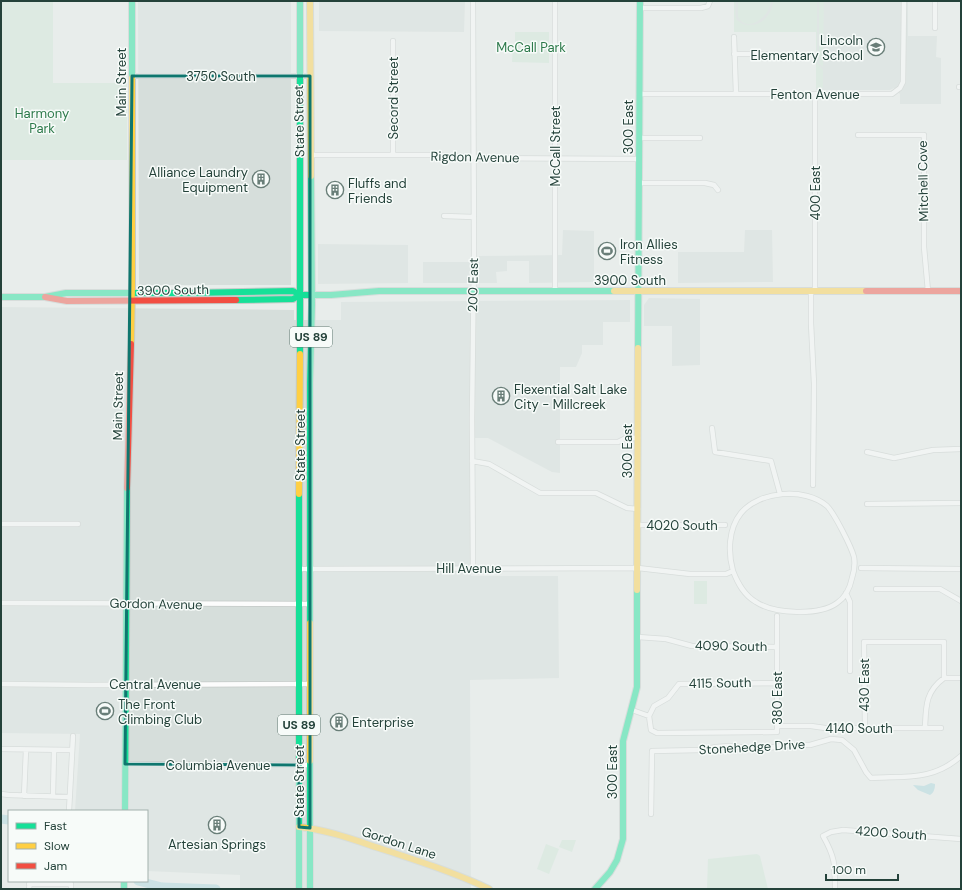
<svg xmlns="http://www.w3.org/2000/svg" width="962" height="890" viewBox="0 0 962 890" font-family="'DM Sans',sans-serif">
<style>
.built{fill:#d6dedb}
.green{fill:#d1e6d8}
.water{fill:#a9d4db}
.lines{fill:none;stroke-linecap:round;stroke-linejoin:round}
.river{stroke:#a9d4db;stroke-width:9}
.street-casing{stroke:#c5cac8;stroke-width:6}
.fast-casing{stroke:#c3cbc8;stroke-width:8}
.slow-casing{stroke:#c3cbc8;stroke-width:8}
.jam-casing{stroke:#c3cbc8;stroke-width:8}
.street{stroke:#fcfcfc;stroke-width:4.5}
.fast{stroke:#16e098;stroke-width:6}
.slow{stroke:#ffcf43;stroke-width:6}
.jam{stroke:#f24e42;stroke-width:6}
.marked{fill:none;stroke:#0f766e;stroke-width:3;stroke-linejoin:round}
.labels{text-anchor:middle;dominant-baseline:central;stroke-width:3;stroke-linejoin:round;paint-order:stroke}
.shield{fill:#f7fbf9;stroke:#637a73;stroke-width:1}
.shield-label{font-size:12px;font-weight:bold;fill:#24423a}
.poi-label{font-size:13px;fill:#24423a;stroke:#f7fbf9;text-anchor:start}
.park-label{font-size:13px;fill:#2d7a4b;stroke:#f7fbf9}
.street-label{font-size:13px;fill:#24423a;stroke:#f7fbf9}
</style>
<rect width="100%" height="100%" fill="#e8edeb"/>
<path class="built" d="M138 1H291V285H139Z
M319 1H465L464 32 319 31Z
M734 1H908V36H937L936 57 941 58V104H900V94L894 88 890 90H816V32H734Z
M563 230 594 231V282L529 283V261H507V271L496 272 497 283H423V262H479V256L562 255Z
M745 230H772L773 282 678 283V252H744Z
M318 244 408 245V283L318 284Z
M649 298 700 299V365L672 366V326H644V305Z
M630 300V322H603V345H582V353L576 367H560V473L552 472 488 438H470L471 576H558L559 678 470 680 471 888 472 889H240V875L147 871V811H75L80 734 1 733V307L294 310V320H341V302Z"/>
<path class="green" d="M1 1H53V83H127V160H1Z
M734 1H736C736 6 734 15 737 20 740 23 745 25 749 25 763 25 772 14 773 1H817V63L823 70V88H816V32H734Z
M738 1H771V2C769 17 748 34 738 17Z
M819 1H824L823 67 819 63Z
M515 32H549V63L512 62 513 46H515Z
M694 581H707V604H694Z
M562 840H576L572 852 559 847Z
M546 844 559 849 549 874 537 869Z
M757 854 760 856 768 889H707L708 859Z"/>
<path class="water" d="M931 783 935 784C935 788 934 793 930 795L918 790 913 785 924 786Z"/>
<g class="lines">
<path class="river" d="M1 819 9 820
M138 881 162 887 216 889"/>
<defs>
<path id="street" d="M555 1V291
M935 1V28
M640 8H701L708 6 710 1
M734 37 736 94
M734 54H766
M132 76H310
M959 87H961
M639 94H892L900 88 903 82 904 1
M815 95V291
M858 135H924V247L928 291
M639 138H700
M311 155H432L482 158 639 159
M393 155V41
M639 183H705L714 185 718 190
M444 216 474 217
M811 291V323L814 384 813 485
M712 428 715 452 771 461 780 494
M558 442H618L626 438H638
M867 452 894 458 933 450 961 449
M472 461 489 464 540 493H596L627 508 638 509
M867 504 961 503
M1 524H78
M638 525H725
M473 568 472 418 474 255 473 1
M861 568 961 569
M300 569 638 568 690 574H726L733 571C738 584 744 595 756 602 774 614 819 616 837 603 846 597 850 588 852 578 854 572 855 563 854 557 851 546 834 513 827 506 805 487 759 491 741 513 728 529 728 553 733 571
M876 589H940L961 601
M846 593 850 602V671
M1 603 310 604
M638 637 666 639 692 646 777 647
M944 678H961
M1 684 90 685 310 684
M632 710 649 716 654 706 668 698 679 684 777 683
M649 716 651 730 657 733 777 732V616
M777 726H811L825 728H941
M865 728 864 642H944V678C925 692 926 707 925 728
M1 749 72 750
M125 764 310 765
M1 794 9 795 70 797
M24 796 26 750
M53 796 54 750
M69 811 73 736
M651 814 652 751 702 750 716 747 729 746 761 749 788 745H810L831 739 842 740 854 750 866 772 871 778C905 776 933 781 961 756
M29 884H71V889
M29 889 30 881
M835 889C835 864 835 857 823 836L831 832 843 830 961 839"/>
<path id="fast" d="M132 1V78
M1 297H45L66 293H188L293 291 300 295
M236 300 293 299 300 295H331L379 291H614
M638 348 640 1
M300 354V1
M310 623V383L312 305 311 176
M310 761V889
M125 811 127 488
M124 881V889
M299 889V494
M595 889 610 872 617 860 623 839V741L637 687V590"/>
<path id="slow" d="M310 1 311 176
M614 291H866
M131 344 132 285V78
M299 494 300 354
M637 590 638 348
M310 761V623
M299 827C329 830 357 841 385 850 421 862 456 873 489 889"/>
<path id="jam" d="M866 291H961
M45 297 67 301 236 300
M127 488 131 344"/>
</defs>
<use href="#street" class="street-casing"/>
<use href="#fast" class="fast-casing"/>
<use href="#slow" class="slow-casing"/>
<use href="#jam" class="jam-casing"/>
<use href="#street" class="street"/>
<use href="#fast" class="fast"/>
<use href="#slow" class="slow"/>
<use href="#jam" class="jam"/>
</g>
<path d="M0 0H962V890H0ZM132 76H310V828L299 827V765L125 764Z" fill="#e8edeb" fill-opacity=".55" fill-rule="evenodd"/>
<path class="marked" d="M132 76H310V828L299 827V765L125 764Z"/>
<defs>
<symbol id="school-ring" viewBox="-11 -11 22 22"><circle r="9.5" fill="#f7fbf9" stroke="#697e78" stroke-width="1.5"/><path d="M0-5L7-2L0 1L-7-2ZM-4 1L0 2.5L4 1V4Q0 6-4 4Z" fill="#697e78"/></symbol>
<symbol id="building-ring" viewBox="-11 -11 22 22"><circle r="9.5" fill="#f7fbf9" stroke="#697e78" stroke-width="1.5"/><path d="M-4-6H4V6H1V3H-1V6H-4ZM-2.5-4.3h1.7v1.8h-1.7ZM.8-4.3h1.7v1.8H.8ZM-2.5-1h1.7V.8h-1.7ZM.8-1h1.7V.8H.8Z" fill="#697e78"/></symbol>
<symbol id="stadium-ring" viewBox="-11 -11 22 22"><circle r="9.5" fill="#f7fbf9" stroke="#697e78" stroke-width="1.5"/><path d="M0-5a6.5 5 0 1 0 0 10a6.5 5 0 1 0 0-10ZM-3.5-1.8h7v3.6h-7Z" fill="#697e78"/></symbol>
</defs>
<g fill-rule="evenodd">
<use href="#school-ring" x="866" y="37" width="20" height="20"/>
<use href="#building-ring" x="251" y="169" width="20" height="20"/>
<use href="#building-ring" x="325" y="180" width="20" height="20"/>
<use href="#stadium-ring" x="597" y="241" width="20" height="20"/>
<use href="#building-ring" x="491" y="386" width="20" height="20"/>
<use href="#stadium-ring" x="95" y="701" width="20" height="20"/>
<use href="#building-ring" x="329" y="712" width="20" height="20"/>
<use href="#building-ring" x="207" y="815" width="20" height="20"/>
</g>
<g class="labels">
<g class="shield">
<rect x="290" y="327" width="42" height="20" rx="3"/>
<rect x="278" y="715" width="42" height="20" rx="3"/>
</g>
<g class="shield-label">
<text x="311" y="337">US 89</text>
<text x="299" y="725">US 89</text>
</g>
<g class="poi-label">
<text x="863" y="40" text-anchor="end">Lincoln<tspan x="863" dy="15">Elementary School</tspan></text>
<text x="248" y="172" text-anchor="end">Alliance Laundry<tspan x="248" dy="15">Equipment</tspan></text>
<text x="348" y="183">Fluffs and<tspan x="348" dy="15">Friends</tspan></text>
<text x="620" y="244">Iron Allies<tspan x="620" dy="15">Fitness</tspan></text>
<text x="514" y="389">Flexential Salt Lake<tspan x="514" dy="15">City - Millcreek</tspan></text>
<text x="118" y="704">The Front<tspan x="118" dy="15">Climbing Club</tspan></text>
<text x="352" y="722">Enterprise</text>
<text x="217" y="844" text-anchor="middle">Artesian Springs</text>
</g>
<g class="park-label">
<text x="531" y="47">McCall Park</text>
<text x="42" y="113">Harmony<tspan x="42" dy="15">Park</tspan></text>
</g>
<g class="street-label">
<text x="221" y="76">3750 South</text>
<text transform="translate(121 82) rotate(-90)">Main Street</text>
<text x="815" y="94">Fenton Avenue</text>
<text transform="translate(393 98) rotate(-90)">Secord Street</text>
<text transform="translate(299 121) rotate(-91)">State Street</text>
<text transform="translate(628 127) rotate(-90)">300 East</text>
<text transform="translate(555 146) rotate(-90)">McCall Street</text>
<text transform="translate(475 157) rotate(1)">Rigdon Avenue</text>
<text transform="translate(923 181) rotate(-91)">Mitchell Cove</text>
<text transform="translate(815 193) rotate(-90)">400 East</text>
<text x="630" y="280">3900 South</text>
<text transform="translate(473 285) rotate(-89)">200 East</text>
<text transform="translate(173 290) rotate(-1)">3900 South</text>
<text transform="translate(118 406) rotate(-89)">Main Street</text>
<text transform="translate(300 445) rotate(-90)">State Street</text>
<text transform="translate(627 451) rotate(-90)">300 East</text>
<text x="682" y="525">4020 South</text>
<text x="469" y="568">Hill Avenue</text>
<text transform="translate(156 604) rotate(1)">Gordon Avenue</text>
<text transform="translate(731 646) rotate(1)">4090 South</text>
<text transform="translate(720 683) rotate(-1)">4115 South</text>
<text x="155" y="684">Central Avenue</text>
<text transform="translate(864 685) rotate(-90)">430 East</text>
<text transform="translate(777 698) rotate(-90)">380 East</text>
<text x="859" y="728">4140 South</text>
<text transform="translate(752 747) rotate(-3)">Stonehedge Drive</text>
<text x="218" y="765">Columbia Avenue</text>
<text transform="translate(612 772) rotate(-90)">300 East</text>
<text transform="translate(299 781) rotate(-90)">State Street</text>
<text transform="translate(891 833) rotate(4)">4200 South</text>
<text transform="translate(399 843) rotate(18)">Gordon Lane</text>
</g>
</g>
<rect width="962" height="890" fill="none" stroke="#24423a" stroke-width="4"/>
<rect x="8" y="810" width="140" height="72" fill="#f7fbf9" stroke="#a3b1ad"/>
<rect x="16" y="823" width="20" height="6" fill="#16e098" stroke="#a3b1ad"/>
<text x="44" y="830" font-size="12" fill="#24423a">Fast</text>
<rect x="16" y="843" width="20" height="6" fill="#ffcf43" stroke="#a3b1ad"/>
<text x="44" y="850" font-size="12" fill="#24423a">Slow</text>
<rect x="16" y="863" width="20" height="6" fill="#f24e42" stroke="#a3b1ad"/>
<text x="44" y="870" font-size="12" fill="#24423a">Jam</text>
<path d="M826 874v6h72v-6" fill="none" stroke="#24423a" stroke-width="2"/>
<text x="832" y="874" font-size="12" fill="#24423a" stroke="#f7fbf9" stroke-width="3" paint-order="stroke">100 m</text>
</svg>
